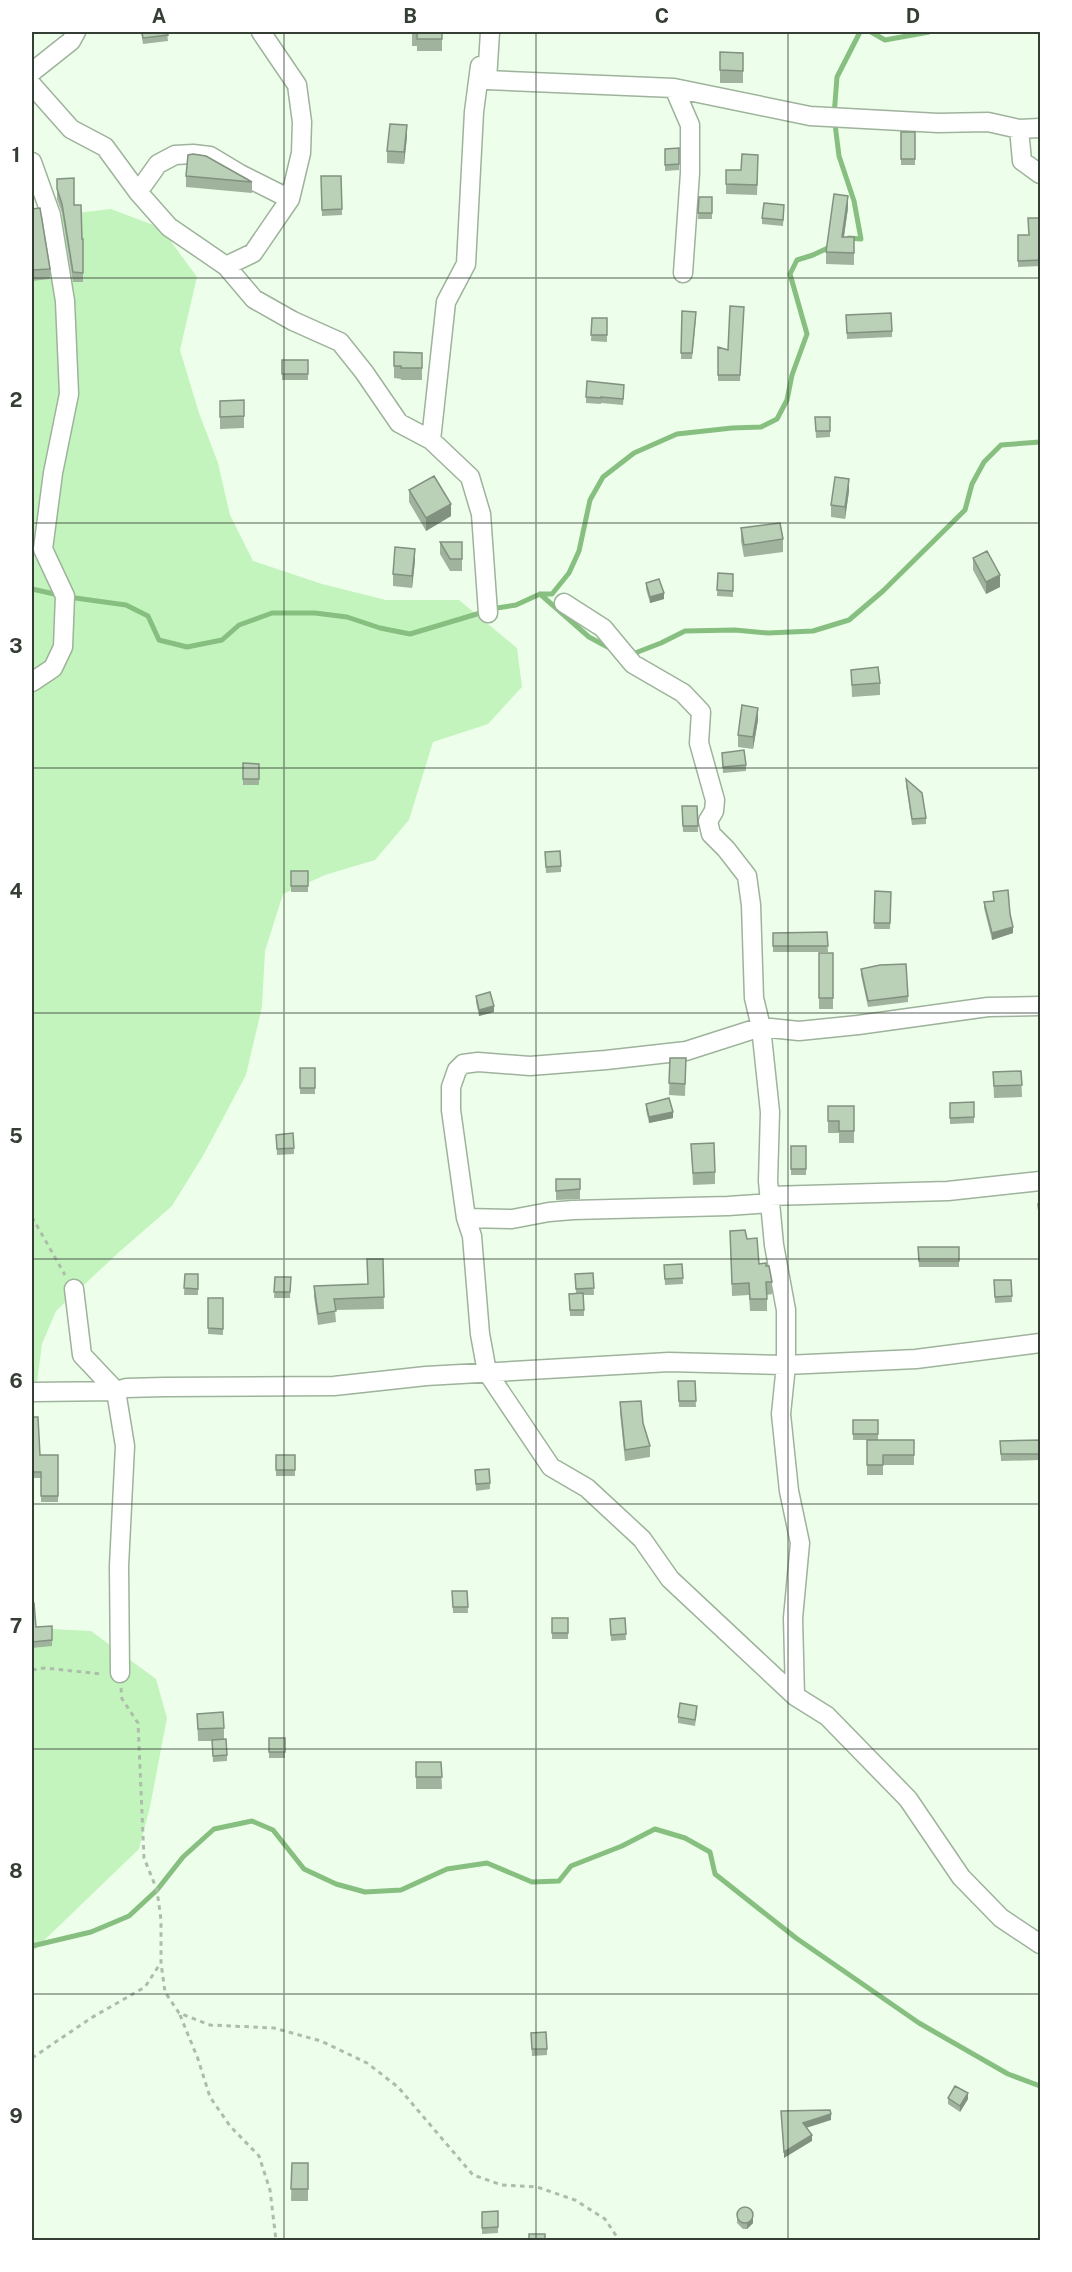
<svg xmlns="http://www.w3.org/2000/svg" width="1072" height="2272" viewBox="0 0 1072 2272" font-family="'Public Sans',sans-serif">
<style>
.green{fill:#c4f4be}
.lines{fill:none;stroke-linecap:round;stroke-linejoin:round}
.stream{stroke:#87bf81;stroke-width:5}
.street-casing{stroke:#9eb39b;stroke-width:21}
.path{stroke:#adbcab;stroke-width:3;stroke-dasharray:4.5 4.5;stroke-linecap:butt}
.street{stroke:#fff;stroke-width:18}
.wall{fill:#a0b39d}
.shaded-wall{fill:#829280}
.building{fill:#bad0b7;stroke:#829280;stroke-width:1.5}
.grid{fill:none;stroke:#353e34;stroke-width:1.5;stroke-opacity:0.55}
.neatline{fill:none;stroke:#353e34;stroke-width:2}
.grid-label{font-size:20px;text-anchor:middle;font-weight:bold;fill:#353e34}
</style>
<rect width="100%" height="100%" fill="#edffea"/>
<path class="green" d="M111 209 161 228 197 277 180 350 199 413 218 463 230 515 253 561 322 584 386 600H459L517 648 522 687 488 724 433 742 409 820 375 860 325 875 283 894 265 951 262 1007 246 1075 204 1154 172 1206 117 1254 56 1311 42 1344 35 1397H32V228L59 215Z
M32 1628 91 1631 156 1679 167 1718 150 1807 139 1849 32 1952Z"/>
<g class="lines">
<path class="stream" d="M871 32 885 40 929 32
M849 238 861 239 854 201 839 156 834 116 837 77 860 32
M32 589 59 595
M540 594 589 637 615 651
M68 597 126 605 148 616 159 640 187 647 222 640 239 625 272 613H315L347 617 380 628 410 634 497 608 516 605 540 594H552L569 573 579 551 590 500 603 477 634 453 677 434 732 428 761 427 777 419 787 400 792 375 807 334 790 274 797 260 813 255 832 246
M630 655 661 643 685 631 735 630 768 633 813 631 849 620 883 591 965 510 972 484 984 462 1001 445 1040 442
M32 1946 91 1932 129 1916 157 1890 183 1857 214 1829 252 1821 273 1830 304 1869 336 1884 365 1892 401 1890 447 1869 487 1863 532 1882 559 1881 571 1866 622 1846 655 1829 685 1838 710 1852 715 1874 796 1938 919 2023 1008 2074 1040 2086"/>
<defs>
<path id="street" d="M490 32 487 80 674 88 810 116 938 123 988 122 1019 129 1022 161 1040 174
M32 72 71 41 76 32
M32 85 71 129 105 147 138 192 169 227 226 266 254 299 293 321 340 342 364 372 399 423 431 440 470 477 481 514 488 613
M674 88 690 125V173L683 273
M1019 129 1040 128
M32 162 51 215 65 301 69 394 53 473 43 549 65 596 63 647 53 668 32 682
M138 192 158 164 175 155 193 154 210 156 240 174 290 199
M226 266 253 253 290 199 301 153 302 122 297 85 261 32
M431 440 446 302 466 264 474 112 480 66
M564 603 603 628 633 664 683 693 701 712 699 743 715 800 714 811 708 821 711 834 726 849 747 876 751 905 754 998 761 1027 770 1112 768 1181 774 1245 786 1310V1365L781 1414 789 1491 800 1543 793 1618 795 1696
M1040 1006 988 1007 858 1025 799 1031 761 1027 686 1051 606 1060 530 1066 478 1062 463 1064 457 1070 451 1087V1110L466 1218 472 1236 480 1334 487 1372 551 1467 587 1488 642 1539 670 1579 795 1696 827 1716 908 1799 961 1877 1001 1918 1040 1944
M769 1196 948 1191 1040 1181
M466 1218 512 1219 549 1212 573 1210 728 1206 770 1203
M74 1289 82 1355 116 1391 125 1446 119 1566 120 1673
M35 1392 116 1391 126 1388 164 1387 334 1386 426 1376 669 1362 786 1365 916 1359 1040 1343"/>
</defs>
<use href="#street" class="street-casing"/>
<path class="path" d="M32 1217 65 1275
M32 1670 44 1668 102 1674
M121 1688 122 1699 138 1723 144 1858 157 1890 161 1920V1963L165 1992 179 2013 210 2025 274 2028 321 2041 367 2063 398 2087 473 2175 502 2185 537 2187 575 2200 605 2219 619 2240
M180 2015 198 2059 210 2097 230 2126 259 2156 270 2190 276 2240
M32 2058 91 2018 145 1987 160 1964"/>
<use href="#street" class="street"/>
</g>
<path class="wall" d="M141 32H167L168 41 143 44Z
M412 32H442V51H417V46H412Z
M720 52 743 53V83H720Z
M901 132H915V165H901Z
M407 137 404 164 387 163V151Z
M679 148V170L665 171V149Z
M758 165 757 195 726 194V170H741Z
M186 176 252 182V193L186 187Z
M321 176H341L342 215 322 216Z
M57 179 74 205 82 239H83V282H73L62 213 57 199Z
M699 197H712V219H698Z
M848 208 844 237H854V265L826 264V252Z
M32 209 50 269V279L32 281Z
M784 211 783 226 762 224V218Z
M1041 218V266L1018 267V235H1029Z
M744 307 740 381H718V347L728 350Z
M682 311 696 318 692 359H681Z
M846 315 892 331V337L847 339Z
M592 318H607V342L591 341Z
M394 352 422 353V380H401V379L394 378Z
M282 360H308V380H282Z
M624 391 623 405 601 403V404L586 403V397Z
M244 400V428L220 429V401Z
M815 417H830V437L816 438Z
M409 490 451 516 426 531 409 502Z
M849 491 845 519 831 517V505Z
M741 528 783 539V552L744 557 741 541Z
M440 542H462V571H450L440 554Z
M973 558 1000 587 986 594 973 570Z
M415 561 412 588 393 586V574Z
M718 573 733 574V597L717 596Z
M646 583 664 599 650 603 646 589Z
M851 670 880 683V695L852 697Z
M758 720 753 749 738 747V735Z
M722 753 746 765V771L723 773Z
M243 763 259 764V785H243Z
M906 779 926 818V824L912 825 906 785Z
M682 806H697L698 832H683Z
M545 852 561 866V872L546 873Z
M291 871H308V892H291Z
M875 891 891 892 890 929H874Z
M993 892 1013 933 992 940 984 908V902L994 901Z
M827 932 828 952H773V933Z
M819 953H833V1009H819Z
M861 969 908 996V1002L868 1007 861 975Z
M476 996 494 1012 479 1016 476 1002Z
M670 1058H686L685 1096 669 1095Z
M300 1068H315V1094H300Z
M1021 1071 1022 1097 994 1098 993 1072Z
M974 1102V1123L950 1124V1103Z
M646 1104 673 1118 649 1123 646 1110Z
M828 1106H854V1143H839V1133H828Z
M276 1135 294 1148V1154L277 1155Z
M691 1144 715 1172V1184L693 1185Z
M791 1146H806V1175H791Z
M556 1179H580V1199L556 1200Z
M730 1231 747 1239 759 1264 766 1266 772 1282V1294L767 1295V1311H750L749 1295 732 1296Z
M918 1247H959V1267H919Z
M383 1259 384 1309 335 1310 336 1322 318 1325 314 1297V1286L368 1284Z
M682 1264 683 1284 665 1285 664 1265Z
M593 1273 594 1295H584V1316H570L569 1294 576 1293 575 1274Z
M185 1274H198V1295H184Z
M275 1277H291L290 1298H274Z
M994 1280H1011L1012 1302 995 1303Z
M208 1298H223V1335L208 1334Z
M678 1381H695L696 1407H679Z
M620 1402 643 1423 650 1446V1457L625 1461 620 1413Z
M32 1417 40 1455H58V1502H41V1478H32Z
M853 1420H878V1440H853Z
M867 1440H914V1465H883V1475H867Z
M1041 1440V1460L1001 1461 1000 1441Z
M276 1455H295V1476H276Z
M475 1470 490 1483V1489L476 1491Z
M452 1591H467L468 1613H453Z
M32 1602 36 1627 52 1640V1646L32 1648Z
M552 1618H568V1639H552Z
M625 1618 626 1640 611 1641 610 1619Z
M697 1712 695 1726 678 1723V1717Z
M197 1714 224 1728V1739L227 1755V1761L213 1762 212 1741H198Z
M269 1738H285V1758H269Z
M416 1762H441L442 1789H416Z
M531 2033 547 2049V2055L532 2056Z
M948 2098 968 2099 960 2112 948 2104Z
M292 2163H308V2201H291Z
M498 2211V2233L482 2234V2212Z
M737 2212 753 2223 747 2229H743L737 2223Z"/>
<path class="shaded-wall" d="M407 125V137L404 164V152Z
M848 196V208L842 249V237Z
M849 479V491L845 519V507Z
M451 504V516L426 531V518Z
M415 549V561L412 588V576Z
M1000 575V587L986 594V582Z
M664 593V599L650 603V597Z
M758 708V720L753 749V737Z
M1013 927V933L992 940V933Z
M494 1006V1012L479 1016V1010Z
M673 1112V1118L649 1123V1117Z
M968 2093V2099L960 2112V2106Z
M831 2114V2120L803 2129V2123Z
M812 2135V2141L784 2158V2152Z
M753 2217V2223L747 2229V2223Z"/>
<path class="building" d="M142 32H167L168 35 143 38Z
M412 32H442V39H417V33H412Z
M720 52 743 53V71L720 70Z
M390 124 407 125 404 152 387 151Z
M901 132H915V159H901Z
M679 148V164L665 165V149Z
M193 154 206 156 252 182 186 176 188 155Z
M742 154 758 155 757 185 726 184V170H741Z
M321 176H341L342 209 322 210Z
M74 178V205H81L82 239H83V273L73 272 62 204 57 189V179Z
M834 194 848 196 842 237H854V253L826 252Z
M699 197H712V213H698Z
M764 203 784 205 783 220 762 218Z
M40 208 50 269 32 270V209Z
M1028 218H1041V260L1018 261V235H1029Z
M730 306 744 307 740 375H718V347L728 350Z
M682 311 696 312 692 353H681Z
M891 313 892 331 847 333 846 315Z
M592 318H607V335H591Z
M394 352 422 353V368H401V366H394Z
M282 360H308V374H282Z
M587 381 624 385 623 399 601 397V398L586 397Z
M244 400V416L220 417V401Z
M815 417H830V431H816Z
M434 476 451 504 426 518 409 490Z
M835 477 849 479 845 507 831 505Z
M780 523 783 539 744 545 741 528Z
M440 542H462V559H450Z
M395 547 415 549 412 576 393 574Z
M987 551 1000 575 986 582 973 558Z
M718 573 733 574V591L717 590Z
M659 579 664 593 650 597 646 583Z
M878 667 880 683 852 685 851 670Z
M742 705 758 708 753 737 738 735Z
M744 750 746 765 723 767 722 753Z
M243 763 259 764V779H243Z
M906 779 922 793 926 818 912 819Z
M682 806H697L698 826H683Z
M560 851 561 866 546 867 545 852Z
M291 871H308V886H291Z
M1008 890 1010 914 1013 927 992 933 984 902 994 901 993 892Z
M875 891 891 892 890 923H874Z
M827 932 828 946H773V933Z
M819 953H833V998H819Z
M906 964 908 996 868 1001 861 969 880 965Z
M490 992 494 1006 479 1010 476 996Z
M670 1058H686L685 1084 669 1083Z
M300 1068H315V1088H300Z
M1021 1071 1022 1085 994 1086 993 1072Z
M669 1098 673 1112 649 1117 646 1104Z
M974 1102V1117L950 1118V1103Z
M828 1106H854V1131H839V1121H828Z
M293 1133 294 1148 277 1149 276 1135Z
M714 1143 715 1172 693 1173 691 1144Z
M791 1146H806V1169H791Z
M556 1179H580V1189L556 1191Z
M1038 1204H1041V1229Z
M745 1230 747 1239 757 1238 759 1264 766 1263V1266H769L772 1282H766L767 1299H750L749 1283 732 1284 730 1231Z
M918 1247H959V1261H919Z
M367 1259H383L384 1297 334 1299 336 1311 318 1314 314 1286 368 1284Z
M682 1264 683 1278 665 1279 664 1265Z
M593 1273 594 1288 576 1289 575 1274Z
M185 1274H198V1289L184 1288Z
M275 1277H291L290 1292H274Z
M994 1280H1011L1012 1296 995 1297Z
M583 1293 584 1310H570L569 1294Z
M208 1298H223V1329L208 1328Z
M678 1381H695L696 1401H679Z
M641 1401 643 1423 650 1446 625 1450 620 1402Z
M32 1417H38L40 1455H58V1496H41V1472H32Z
M853 1420H878V1434H853Z
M867 1440H914V1455H883V1465H867Z
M1041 1440V1454H1001L1000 1441Z
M276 1455H295V1470H276Z
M489 1469 490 1483 476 1484 475 1470Z
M452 1591H467L468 1607H453Z
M32 1602 34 1603 36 1627 52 1626V1640L32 1642Z
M552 1618H568V1633H552Z
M625 1618 626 1634 611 1635 610 1619Z
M680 1703 697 1706 695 1720 678 1717Z
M223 1712 224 1728 198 1729 197 1714Z
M269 1738H285V1752H269Z
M226 1739 227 1755 213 1756 212 1740Z
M416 1762H441L442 1777H416Z
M546 2032 547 2049H532L531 2033Z
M955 2086 968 2093 960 2106 948 2098Z
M830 2110 831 2114 803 2123 812 2135 784 2152 781 2111Z
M292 2163H308V2189H291Z
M737 2215a8 8 0 1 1 16 0a8 8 0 1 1-16 0Z
M498 2211V2227L482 2228V2212Z
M529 2234H545V2241H529Z"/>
<path class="grid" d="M284 32V2240M536 32V2240M788 32V2240M32 278H1040M32 523H1040M32 768H1040M32 1013H1040M32 1259H1040M32 1504H1040M32 1749H1040M32 1994H1040"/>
<rect width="1072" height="2272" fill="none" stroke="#ffffff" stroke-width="66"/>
<rect x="33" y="33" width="1006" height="2206" class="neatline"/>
<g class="grid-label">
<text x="159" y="23">A</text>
<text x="410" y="23">B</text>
<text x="662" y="23">C</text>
<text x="913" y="23">D</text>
<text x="16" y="162">1</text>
<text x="16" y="407">2</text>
<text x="16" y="653">3</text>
<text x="16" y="898">4</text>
<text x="16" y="1143">5</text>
<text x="16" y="1388">6</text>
<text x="16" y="1633">7</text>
<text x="16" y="1878">8</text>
<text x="16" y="2123">9</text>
</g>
</svg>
